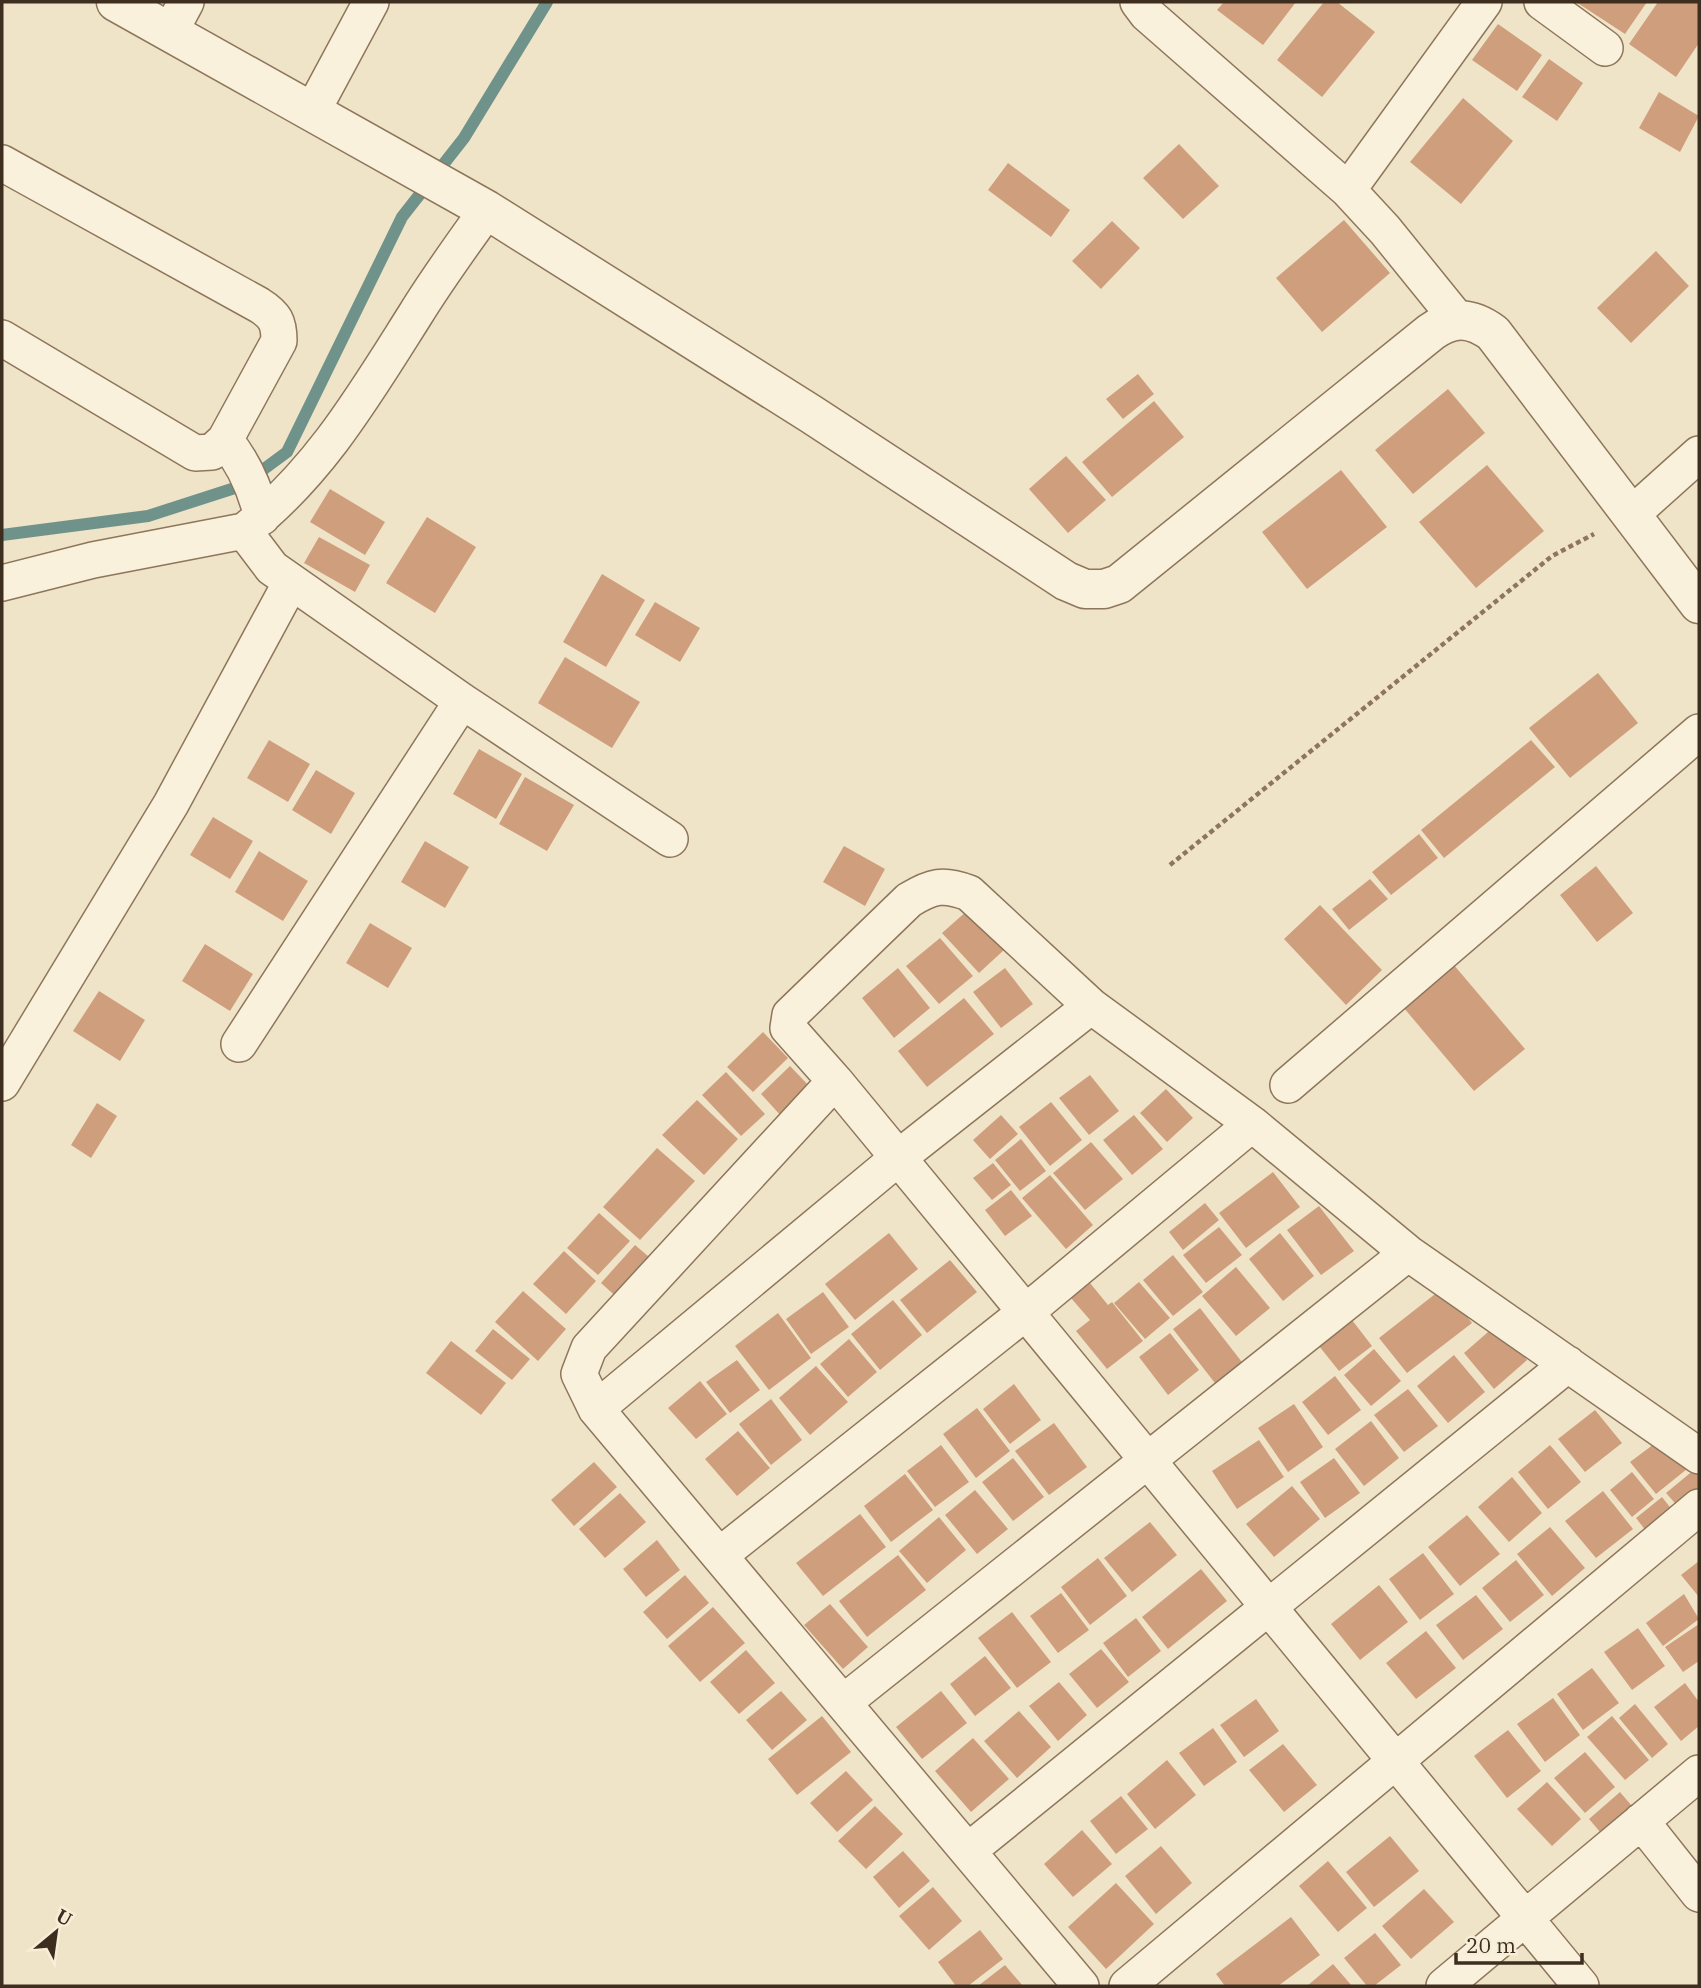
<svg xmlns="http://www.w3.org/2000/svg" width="1701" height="1988" viewBox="0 0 1701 1988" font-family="'IBM Plex Serif',serif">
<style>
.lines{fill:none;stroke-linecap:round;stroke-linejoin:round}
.stream{stroke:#6f938a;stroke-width:12}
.building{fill:#cf9f7d}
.minor-casing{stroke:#8d765c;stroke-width:38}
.tertiary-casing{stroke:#8d765c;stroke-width:41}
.path{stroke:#8d765c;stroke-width:4.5;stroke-dasharray:5 3.5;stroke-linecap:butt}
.minor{stroke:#faf1dc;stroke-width:35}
.tertiary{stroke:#faf1dc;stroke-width:38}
</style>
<rect width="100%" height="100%" fill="#f0e4c8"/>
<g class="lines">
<path class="stream" d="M2 535 148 516 241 486 287 452 402 217 464 138 547 2"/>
</g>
<path class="building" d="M1224 2H1296L1263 45 1217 10Z
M1324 2H1337L1375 32 1322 97 1277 60Z
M1576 2H1647L1625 34Z
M1658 2H1699V43L1676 77 1629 44Z
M1498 24 1542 55 1517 91 1472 60Z
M1549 59 1583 83 1557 121 1522 97Z
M1659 92 1699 116 1680 152 1639 128Z
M1463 98 1513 141 1461 204 1410 162Z
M1179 144 1219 186 1183 219 1143 178Z
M1008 163 1070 210 1051 237 988 190Z
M1344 220 1390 273 1322 332 1276 278Z
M1112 221 1140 248 1101 289 1072 261Z
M1656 251 1689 286 1631 343 1597 308Z
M1138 374 1154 394 1123 419 1106 399Z
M1448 389 1485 433 1413 494 1375 450Z
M1154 401 1184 437 1112 497 1082 462Z
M1066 456 1106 500 1068 533 1029 489Z
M1487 465 1544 531 1476 588 1419 522Z
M1341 470 1387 527 1307 589 1262 532Z
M330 489 385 522 365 555 310 522Z
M427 517 476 547 435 613 386 583Z
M319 537 370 565 355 592 304 563Z
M602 574 645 600 606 667 563 642Z
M655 602 700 628 680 662 635 635Z
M565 657 640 702 612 748 538 703Z
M1598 673 1638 723 1570 778 1529 728Z
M269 740 310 764 288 802 247 778Z
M1531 740 1555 767 1444 858 1421 830Z
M479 749 522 774 496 819 453 794Z
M316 770 355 793 331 834 292 810Z
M525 777 574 805 547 851 499 824Z
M213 817 253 841 230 879 190 855Z
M1419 834 1438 858 1391 895 1372 872Z
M425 841 469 867 445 908 401 882Z
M844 846 885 869 865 906 823 882Z
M259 851 308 881 283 921 235 892Z
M1596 866 1633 913 1597 942 1560 895Z
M1370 879 1388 899 1349 930 1332 909Z
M1320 905 1382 970 1346 1005 1284 939Z
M968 910 1004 950 979 973 942 933Z
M370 923 412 948 388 988 346 963Z
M940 938 973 976 939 1004 906 966Z
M205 944 253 974 230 1011 182 981Z
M1448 958 1525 1049 1474 1091 1398 1001Z
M898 968 930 1008 894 1038 862 998Z
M1005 968 1033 1004 1001 1028 973 992Z
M99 991 145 1020 120 1061 73 1031Z
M964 998 994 1034 927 1087 898 1051Z
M763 1032 788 1058 753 1092 727 1067Z
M790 1066 812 1089 782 1117 761 1094Z
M726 1072 765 1114 741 1136 702 1095Z
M1090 1075 1119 1111 1089 1135 1059 1098Z
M1166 1089 1193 1118 1167 1142 1140 1113Z
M697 1100 738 1139 704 1175 662 1135Z
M1051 1102 1082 1140 1050 1166 1019 1127Z
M97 1103 117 1116 91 1158 71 1145Z
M1001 1115 1018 1134 990 1159 973 1140Z
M1134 1115 1163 1149 1132 1175 1103 1140Z
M1021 1139 1046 1171 1020 1191 995 1160Z
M1091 1142 1123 1179 1085 1210 1053 1173Z
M657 1148 695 1181 640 1240 603 1207Z
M993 1163 1011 1185 992 1200 973 1178Z
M1273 1172 1300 1207 1246 1248 1219 1213Z
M1050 1175 1093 1225 1066 1249 1022 1198Z
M1011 1190 1032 1216 1005 1236 985 1210Z
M1205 1203 1219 1220 1183 1250 1169 1232Z
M1319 1206 1354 1251 1321 1275 1287 1230Z
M599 1213 630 1241 598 1275 567 1248Z
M1219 1227 1242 1255 1206 1283 1183 1255Z
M889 1233 918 1269 855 1320 825 1284Z
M1280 1233 1314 1276 1283 1301 1249 1259Z
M635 1245 655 1262 621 1301 601 1283Z
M564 1251 596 1281 566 1314 533 1284Z
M1173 1255 1203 1292 1173 1316 1143 1280Z
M950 1260 977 1292 927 1333 900 1300Z
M1236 1267 1270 1308 1236 1336 1202 1296Z
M1139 1282 1170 1318 1145 1339 1114 1303Z
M1090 1283 1108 1305 1112 1302 1143 1341 1107 1369 1076 1331 1090 1320 1071 1298Z
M1444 1287 1472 1323 1407 1373 1379 1338Z
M523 1291 566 1329 538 1361 495 1322Z
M823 1292 849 1327 811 1354 786 1319Z
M893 1300 922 1335 880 1370 851 1334Z
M1200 1308 1245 1366 1218 1387 1173 1329Z
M778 1313 811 1358 769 1390 735 1346Z
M1352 1320 1372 1346 1339 1371 1319 1346Z
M1496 1325 1527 1360 1494 1389 1464 1353Z
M493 1329 530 1359 512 1380 475 1351Z
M1170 1333 1199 1370 1168 1395 1139 1357Z
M849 1339 877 1372 848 1397 820 1364Z
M451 1341 506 1383 481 1415 426 1373Z
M1374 1349 1401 1381 1371 1406 1344 1375Z
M1454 1355 1485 1392 1448 1423 1417 1386Z
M737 1360 760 1390 730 1413 706 1382Z
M816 1366 848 1402 810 1435 779 1398Z
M1335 1376 1361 1410 1328 1435 1302 1402Z
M700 1381 727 1414 696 1439 668 1408Z
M1014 1384 1041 1420 1010 1444 983 1409Z
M1408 1389 1438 1426 1404 1452 1374 1415Z
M771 1399 802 1440 771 1465 739 1424Z
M1294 1404 1323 1447 1288 1472 1258 1428Z
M977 1408 1010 1451 976 1478 943 1434Z
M1595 1410 1622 1443 1585 1472 1558 1439Z
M1371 1421 1399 1458 1364 1486 1335 1449Z
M1054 1423 1087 1467 1049 1495 1015 1451Z
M738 1431 770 1468 737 1496 705 1459Z
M1662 1438 1687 1469 1656 1494 1630 1462Z
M1259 1440 1284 1477 1237 1509 1212 1471Z
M941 1445 969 1482 935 1507 907 1471Z
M1550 1445 1581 1482 1548 1509 1518 1472Z
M1013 1458 1044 1497 1013 1521 982 1482Z
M1334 1458 1360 1493 1325 1518 1300 1482Z
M594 1462 617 1487 574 1526 551 1500Z
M1695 1469 1699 1474V1494L1681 1510 1666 1493Z
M1632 1472 1654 1499 1632 1517 1610 1490Z
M905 1474 933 1510 891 1542 864 1506Z
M1512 1477 1542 1513 1509 1542 1478 1507Z
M1292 1486 1320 1519 1274 1557 1246 1524Z
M975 1490 1008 1529 977 1554 945 1515Z
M1603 1491 1633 1529 1596 1558 1565 1521Z
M620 1493 646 1522 605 1558 579 1529Z
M1662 1497 1680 1520 1653 1540 1636 1518Z
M860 1514 886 1547 823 1596 796 1563Z
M1467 1515 1500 1554 1460 1586 1428 1547Z
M939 1517 966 1550 927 1583 899 1551Z
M1150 1522 1177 1555 1132 1592 1104 1558Z
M1550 1527 1585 1568 1552 1596 1517 1554Z
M657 1540 680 1570 646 1597 623 1569Z
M1423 1553 1454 1594 1420 1620 1389 1579Z
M898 1555 926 1590 867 1637 839 1601Z
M1098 1558 1127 1596 1090 1625 1061 1587Z
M1516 1560 1544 1595 1510 1622 1482 1588Z
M1699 1561V1597L1681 1575Z
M1201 1569 1227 1601 1168 1649 1142 1617Z
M685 1575 709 1603 667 1639 643 1612Z
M1379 1585 1408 1622 1360 1660 1331 1624Z
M1061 1593 1089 1630 1058 1653 1030 1616Z
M1684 1594 1699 1619 1663 1646 1646 1623Z
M1476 1595 1503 1629 1463 1660 1436 1625Z
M830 1604 868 1647 843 1669 804 1625Z
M713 1607 745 1643 700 1682 668 1646Z
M1012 1612 1051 1662 1017 1688 978 1638Z
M1136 1618 1161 1651 1128 1677 1103 1643Z
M1699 1624V1661L1683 1672 1665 1647Z
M1638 1628 1665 1666 1632 1690 1604 1652Z
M1426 1631 1456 1668 1416 1699 1386 1663Z
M1101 1649 1129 1682 1097 1708 1069 1674Z
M746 1650 775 1683 739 1714 710 1682Z
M985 1656 1011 1688 975 1716 950 1684Z
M1592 1668 1619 1703 1583 1730 1557 1694Z
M1059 1682 1087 1715 1058 1741 1029 1706Z
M1685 1683 1699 1702V1726L1681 1741 1654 1707Z
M781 1691 807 1720 772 1750 746 1720Z
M941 1691 967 1723 922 1759 896 1727Z
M1553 1698 1580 1735 1545 1762 1517 1724Z
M1256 1699 1279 1731 1244 1757 1220 1725Z
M1635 1704 1668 1744 1652 1758 1619 1718Z
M1019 1711 1051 1747 1017 1778 984 1741Z
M822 1716 851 1752 797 1795 768 1759Z
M1612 1716 1649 1760 1625 1780 1587 1737Z
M1213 1728 1237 1762 1204 1786 1179 1753Z
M1508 1730 1541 1771 1507 1798 1474 1756Z
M973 1738 1009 1779 971 1812 935 1771Z
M1283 1744 1317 1785 1284 1812 1249 1770Z
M1585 1752 1615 1787 1585 1813 1554 1778Z
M1167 1760 1196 1795 1155 1829 1127 1794Z
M846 1771 873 1800 837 1832 810 1803Z
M1547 1782 1581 1819 1552 1846 1517 1809Z
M1620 1792 1637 1812 1606 1839 1589 1819Z
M1121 1796 1148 1829 1116 1854 1090 1821Z
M875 1806 903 1834 866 1869 838 1841Z
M1082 1830 1112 1864 1073 1897 1044 1864Z
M1390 1836 1419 1871 1374 1907 1346 1872Z
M1161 1846 1192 1883 1156 1914 1125 1876Z
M903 1851 930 1881 899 1908 873 1877Z
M1328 1861 1367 1908 1338 1932 1299 1886Z
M1116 1883 1154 1924 1106 1969 1068 1927Z
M933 1887 962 1921 929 1950 899 1916Z
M1424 1889 1454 1922 1411 1959 1382 1926Z
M1291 1917 1320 1955 1278 1986H1225L1216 1974Z
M980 1930 1003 1959 968 1986H956L938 1962Z
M1375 1933 1401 1965 1374 1986H1367L1344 1958Z
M1333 1964 1352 1986H1307Z
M1005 1965 1023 1986H978Z"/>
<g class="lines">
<defs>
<path id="minor" d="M1138 2 1147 14 1348 190 1385 230 1457 319
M1542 2 1605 48
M170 32 186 2
M313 110 371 2
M2 163 259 305C275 315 279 322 279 341L225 440 212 452 195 453 2 338
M1348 190 1484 2
M225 440C244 463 255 488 262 517
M1631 515 1699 454
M244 531 272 568 462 701 670 839
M2 583 93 560 244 531C319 473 365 394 415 315 437 279 462 245 487 210
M239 1044 462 701
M835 1081 589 1348 579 1374 596 1409 1081 1986
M2 1083 171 804 291 582
M1288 1085 1699 732
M596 1409 898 1158 1091 1006
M720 1555 1026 1312 1252 1124
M844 1702 1408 1253
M1641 1821 1699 1894
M968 1851 1568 1364
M1127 1986 1699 1507
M1444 1986 1699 1773
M1581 1986 835 1081 788 1028 790 1015 909 900C932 886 943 883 969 893L1091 1006 1252 1124 1408 1253 1699 1456"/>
<path id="tertiary" d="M116 2 487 210 811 414 1066 581 1085 589H1104L1119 584 1431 332C1453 316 1471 317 1493 333L1699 604"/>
</defs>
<use href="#minor" class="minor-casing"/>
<use href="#tertiary" class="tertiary-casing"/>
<path class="path" d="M1170 865 1552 556 1594 534"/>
<use href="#minor" class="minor"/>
<use href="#tertiary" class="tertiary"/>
</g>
<rect width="1701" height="1988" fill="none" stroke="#3d2e20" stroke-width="7"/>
<g transform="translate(56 1932) rotate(29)" stroke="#f7eed8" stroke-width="5" paint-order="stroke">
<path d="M0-5L12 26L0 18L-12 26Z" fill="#3d2e20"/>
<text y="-10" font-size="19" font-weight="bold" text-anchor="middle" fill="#3d2e20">U</text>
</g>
<path d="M1456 1953v10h126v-10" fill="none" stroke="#3d2e20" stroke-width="3.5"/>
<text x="1466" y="1953" font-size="21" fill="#3d2e20" stroke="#f7eed8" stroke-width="5" paint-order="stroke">20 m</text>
</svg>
